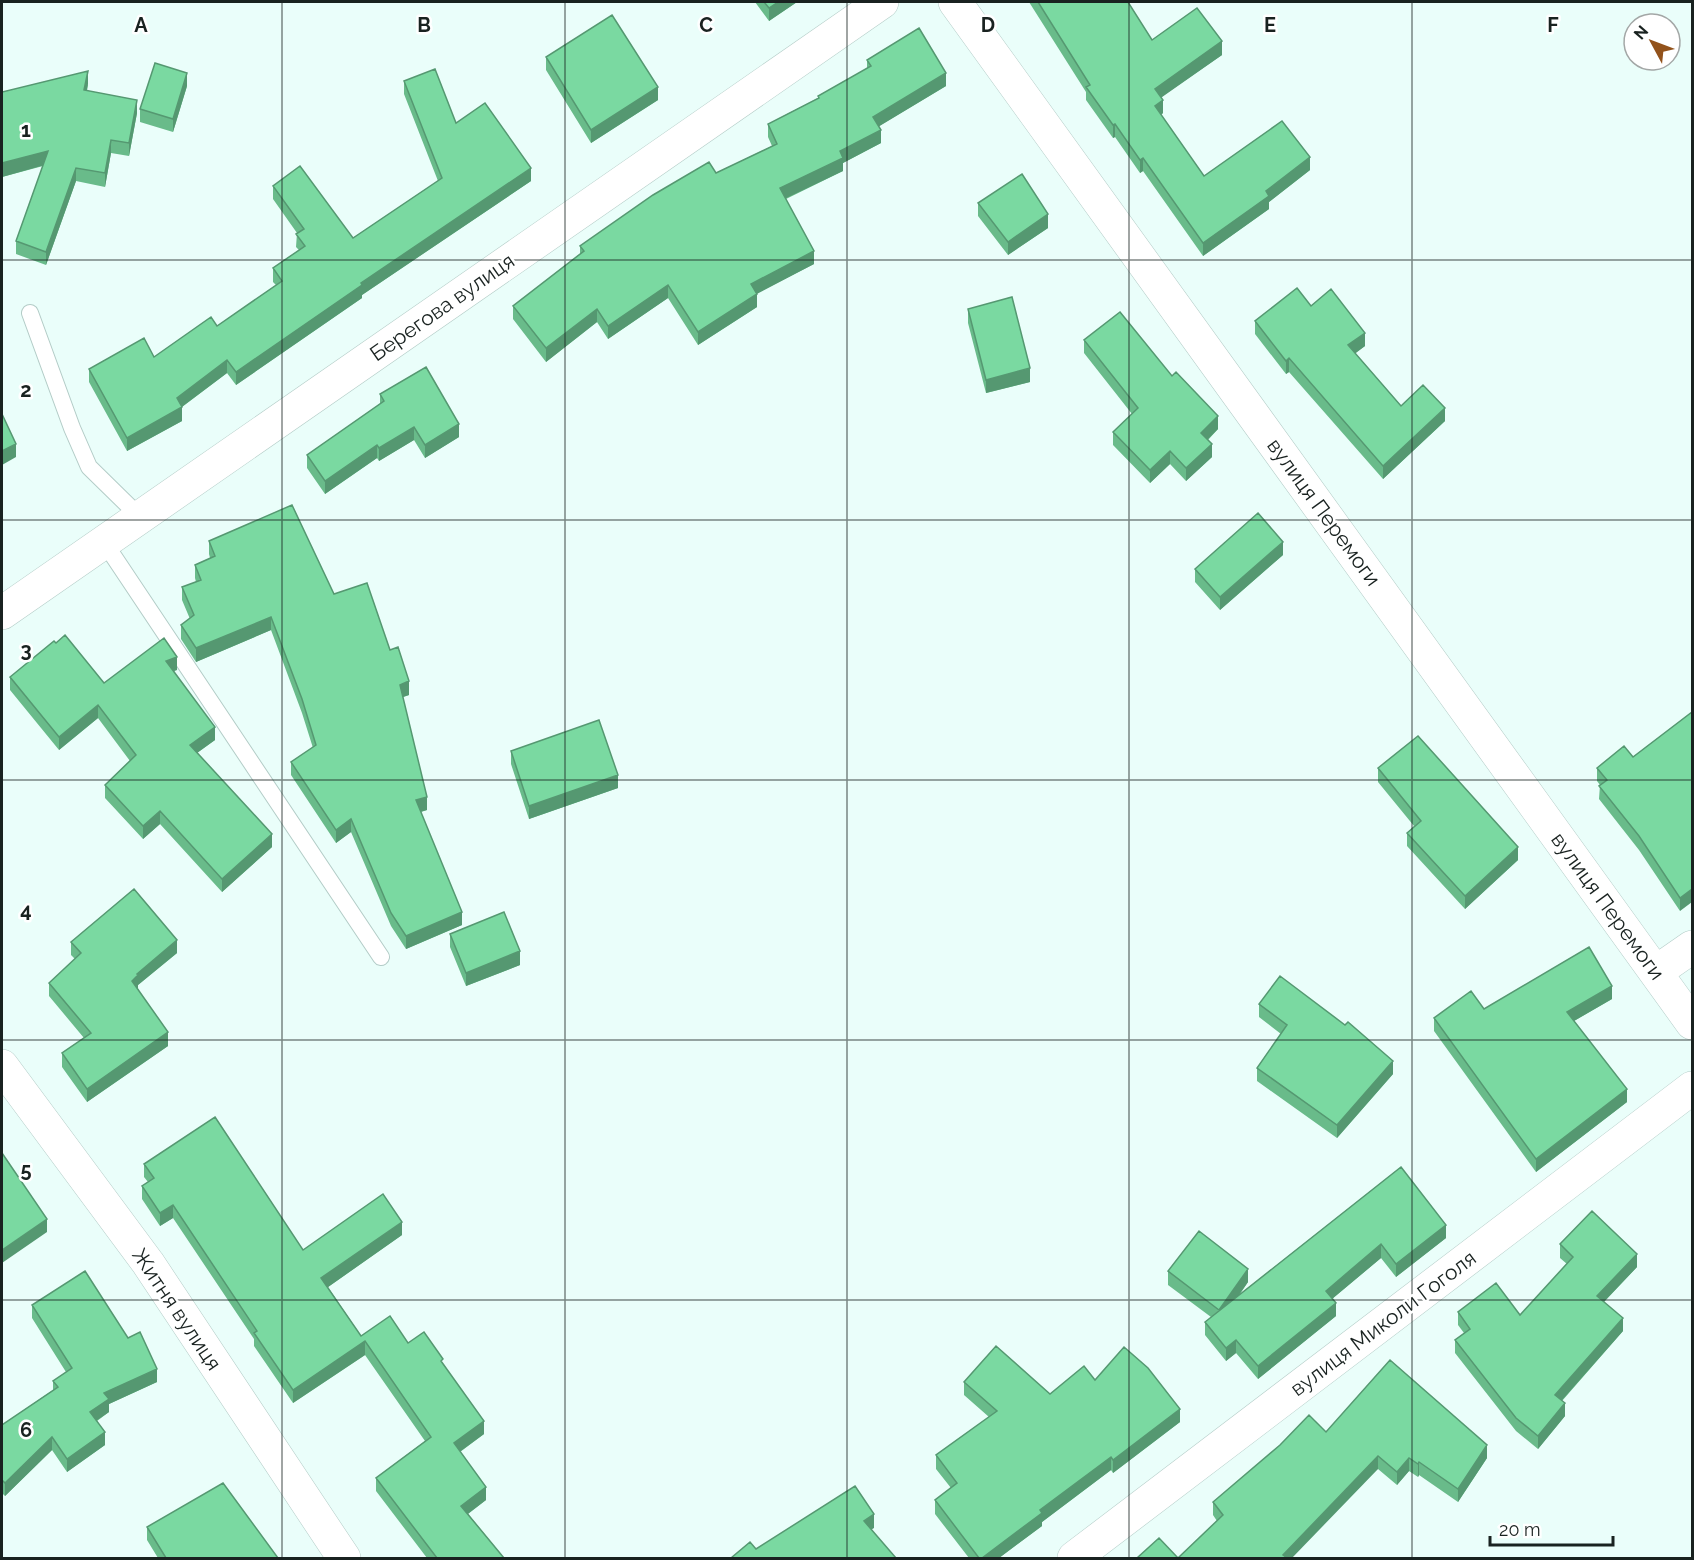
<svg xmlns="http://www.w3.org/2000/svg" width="1694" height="1560" viewBox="0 0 1694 1560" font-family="Raleway,sans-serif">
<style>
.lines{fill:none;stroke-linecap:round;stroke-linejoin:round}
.service-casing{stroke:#b3ccc7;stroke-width:18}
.minor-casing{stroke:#b3ccc7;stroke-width:34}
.service{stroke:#fff;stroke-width:16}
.minor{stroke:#fff;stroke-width:33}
.wall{fill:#69bb8a}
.shaded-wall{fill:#559871}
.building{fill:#7ad9a1;stroke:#559871;stroke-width:1.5}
.grid{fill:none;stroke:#192220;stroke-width:1.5;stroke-opacity:0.55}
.labels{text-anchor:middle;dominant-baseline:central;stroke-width:5;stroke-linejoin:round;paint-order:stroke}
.street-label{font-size:21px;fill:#192220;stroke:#fff}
.grid-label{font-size:20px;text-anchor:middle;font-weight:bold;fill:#192220;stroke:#fff;stroke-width:5;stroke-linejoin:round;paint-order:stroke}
</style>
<rect width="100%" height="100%" fill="#eafefa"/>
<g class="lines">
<defs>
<path id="service" d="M30 313 72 428 89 467 140 517
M104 542 381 957"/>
<path id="minor" d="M955 2 1692 1023
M2 613 882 2
M1656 972 1692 947
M2 1066 148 1263 344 1558
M1074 1558 1692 1088"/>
</defs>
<use href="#service" class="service-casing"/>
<use href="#minor" class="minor-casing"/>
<use href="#service" class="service"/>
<use href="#minor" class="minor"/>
</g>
<path class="wall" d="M755 2H797L769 21Z
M1029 2H1128L1152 40 1222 55 1161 97 1163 113 1161 115 1204 176 1310 170 1269 202V209L1203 256 1143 171 1140 173 1115 137 1113 138 1086 100V92Z
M546 57 658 100 591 143 546 70Z
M867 60 946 86 879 126 881 143 843 163V171L786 199 814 264 757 293V307L698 345 668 298 608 339 597 322 546 362 513 319V306L580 254V246L716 173 772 146 768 137V124L818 98V96L867 69Z
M404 81 456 123 531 181 362 295V298L236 385 227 373 182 407V421L127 451 89 382V369L154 357 217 326 276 285 273 282V268L299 250 296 247 297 233 273 199V186L353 238 438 181 404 94Z
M88 84 87 91 137 113 129 156 111 153 105 187 76 181 46 265 16 254V241L43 166 2 177Z
M187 86 173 132 140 122V109Z
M978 203 1048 228 1008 255 978 216Z
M1311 306 1365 346 1355 353 1401 406 1445 421 1383 479 1289 372 1286 374 1255 334V321Z
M968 309 1030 382 986 393 968 323Z
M1084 340 1172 376 1218 429 1208 440 1212 457 1186 481 1170 464 1150 483 1113 445V432L1132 414 1084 353Z
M380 394 459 437 425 458 414 440 379 461 377 458 325 494 307 468V455L380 404Z
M209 541 334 594 390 650 409 695 403 697 427 810 421 812 462 925 406 949 391 926 351 832 336 843 291 775V762L313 748 302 713 271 630 196 662 181 639V625L190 619 182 600V587L196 582 195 578V565L210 558 209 554Z
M1283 555 1220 610 1195 582V569Z
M56 643 104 683 177 670 174 671 215 740 197 753 272 847 222 892 160 824 143 839 105 798V785L130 761 98 718 59 750 10 690V677Z
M1692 712 1680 911 1639 850 1599 799 1600 785 1597 781V768L1633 757Z
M511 751 618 788 529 819 511 764Z
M1378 768 1518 860 1465 909 1407 846V833L1414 826 1378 782Z
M450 934 520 965 466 986 450 947Z
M71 942 177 953 138 985V989L168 1046 87 1102 62 1067V1053L84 1038 49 996V983L75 959 71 955Z
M1612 999 1574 1021 1627 1102 1536 1172 1434 1031V1018L1484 1009Z
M1259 1004 1393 1074 1337 1138 1257 1081V1068L1281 1034 1259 1017Z
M144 1164 303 1250 402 1235 328 1287 361 1336 408 1343 443 1364 484 1434 460 1452 486 1500 468 1514 504 1558H427L376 1491V1478L425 1441 365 1355 293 1403 254 1346V1339L173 1218 160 1226 142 1199V1186L148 1182 144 1177Z
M1401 1167 1446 1238 1396 1277 1381 1258 1332 1299 1336 1316 1258 1379 1236 1353 1226 1361 1205 1335V1322L1211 1317 1168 1285V1271L1248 1282 1240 1294Z
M1560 1244 1637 1267 1604 1302 1623 1331 1562 1401 1565 1416 1538 1449 1516 1431 1455 1353V1340L1464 1333 1458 1325V1312L1520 1315 1567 1264 1560 1258Z
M32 1305 157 1382 109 1404V1412L97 1421 105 1445 67 1472 52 1450 5 1496 2 1493V1425L53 1390V1381L66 1372 32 1318Z
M1095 1380 1180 1422 1113 1473 1111 1470 1042 1522V1526L999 1558H969L935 1514V1500L951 1488 936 1469V1455L989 1417 964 1395V1382L1050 1394Z
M1326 1432 1487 1458 1458 1502 1419 1475 1418 1477 1409 1471 1397 1485 1378 1469 1217 1521 1213 1515V1502Z
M147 1527 278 1558H158L147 1540Z"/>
<path class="shaded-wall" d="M778 2H797L769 21V8Z
M1222 41V55L1155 102V89Z
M88 71V84L84 103V90Z
M187 73V86L173 132V119Z
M946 73V86L873 130V117Z
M658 87V100L591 143V130Z
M137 100V113L129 156V143Z
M1163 100V113L1155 119V106Z
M1115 124V137L1113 138V125Z
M881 130V143L843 163V171L780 201V188L840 151Z
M111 140V153L105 187V173Z
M48 151V164L2 177V163Z
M1310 157V170L1269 202V209L1203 256V243L1266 191Z
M1143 158V171L1140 173V160Z
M76 168V181L46 265V252Z
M531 168V181L362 295V298L236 385V372L361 283Z
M1048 214V228L1008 255V242Z
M814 251V264L751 297V284Z
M668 285V298L608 339V326Z
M757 294V307L698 345V332Z
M597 309V322L546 362V348Z
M1365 333V346L1348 359V345Z
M1289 358V372L1286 374V361Z
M227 360V373L179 409 182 407V421L127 451V438L177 398Z
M1030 368V382L986 393V380Z
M1445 408V421L1383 479V466Z
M1218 416V429L1201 446V433Z
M459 424V437L425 458V445Z
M414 427V440L379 461V448Z
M16 444V457L2 465V451Z
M1212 444V457L1186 481V468Z
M377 445V458L325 494V481Z
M1170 451V464L1150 483V470Z
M1283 542V555L1220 610V597Z
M271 617V630L196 662V648Z
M177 657V670L166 674V661Z
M409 681V695L400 698V685Z
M98 705V718L59 750V737Z
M215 727V740L190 758V745Z
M618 775V788L529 819V806Z
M427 797V810L416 813V800Z
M160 811V824L143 839V826Z
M351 819V832L336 843V830Z
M272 834V847L222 892V879Z
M1518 847V860L1465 909V896Z
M1692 889V902L1680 911V898Z
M462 912V925L406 949V936Z
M177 940V953L138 985V988L132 994V981L137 974Z
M520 951V965L466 986V973Z
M1612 986V999L1567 1025V1012Z
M168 1032V1046L87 1102V1089Z
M1393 1061V1074L1337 1138V1125Z
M1627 1089V1102L1536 1172V1159Z
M173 1205V1218L160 1226V1213Z
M47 1219V1232L2 1263V1250Z
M402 1222V1235L321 1292V1278Z
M1446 1225V1238L1396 1277V1264Z
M1381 1244V1258L1326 1304V1291Z
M1637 1254V1267L1597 1309V1296Z
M1248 1269V1282L1219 1323V1310Z
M2 1273H3V1286L2 1287Z
M1336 1303V1316L1258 1379V1366Z
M1623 1318V1331L1555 1408V1395Z
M1236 1340V1353L1226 1361V1348Z
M365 1341V1355L293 1403V1390Z
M157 1369V1382L109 1404V1412L90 1425V1412L104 1393Z
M1565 1403V1416L1538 1449V1436Z
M1180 1409V1422L1113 1473V1460Z
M484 1421V1434L454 1456V1443Z
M105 1432V1445L67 1472V1459Z
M52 1437V1450L5 1496V1483Z
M1487 1445V1458L1458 1502V1489Z
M1378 1456V1469L1292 1558H1283V1555Z
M1111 1457V1470L1042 1522V1526L999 1558H982L1040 1510Z
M1409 1458V1471L1397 1485V1472Z
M1419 1462V1475L1418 1477V1464Z
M486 1487V1500L461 1519V1506Z
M874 1514V1528L864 1534V1521Z"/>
<path class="building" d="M764 2H778L769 8Z
M1038 2H1128L1152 40 1197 8 1222 41 1155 89 1163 100 1155 106 1204 176 1282 121 1310 157 1266 191 1269 196 1203 243 1143 158 1140 160 1115 124 1113 125 1086 87 1090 85Z
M612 15 658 87 591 130 546 57Z
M919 28 946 73 873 117 881 130 840 151 843 158 780 188 814 251 751 284 757 294 698 332 668 285 608 326 597 309 546 348 513 306 584 251 580 246 653 195 709 162 716 173 777 144 768 124 819 98 818 96 871 66 867 60Z
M155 63 187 73 173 119 140 109Z
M435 69 456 123 485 103 531 168 361 283 362 285 236 372 227 360 177 398 182 407 127 438 89 369 144 338 154 357 211 317 217 326 282 281 273 268 305 246 296 234 304 229 273 186 300 166 353 238 442 178 404 81Z
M88 71 84 90 137 100 129 143 111 140 105 173 76 168 46 252 16 241 48 151 2 163V92Z
M1022 174 1048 214 1008 242 978 203Z
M1297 288 1311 306 1331 289 1365 333 1348 345 1401 406 1423 385 1445 408 1383 466 1289 358 1286 361 1255 321Z
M1012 297 1030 368 986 380 968 309Z
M1120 312 1172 376 1176 372 1218 416 1201 433 1212 444 1186 468 1170 451 1150 470 1113 432 1138 408 1084 340Z
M426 367 459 424 425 445 414 427 379 448 377 445 325 481 307 455 384 401 380 394Z
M2 414 16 444 2 451Z
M292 505 334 594 367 583 390 650 398 647 409 681 400 685 427 797 416 800 462 912 406 936 391 913 351 819 336 830 291 762 316 745 302 699 271 617 196 648 181 625 194 615 182 587 201 580 195 565 215 556 209 541Z
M1258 513 1283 542 1220 597 1195 569Z
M65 635 104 683 164 638 177 657 166 661 215 727 190 745 272 834 222 879 160 811 143 826 105 785 136 755 98 705 59 737 10 677 54 641 56 643Z
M1692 712V889L1680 898 1639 836 1599 786 1607 780 1597 768 1624 746 1633 757Z
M599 720 618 775 529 806 511 751Z
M1418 736 1518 847 1465 896 1407 833 1421 821 1378 768Z
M134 889 177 940 137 974 138 975 132 981 168 1032 87 1089 62 1053 91 1033 49 983 81 953 71 942Z
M504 912 520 951 466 973 450 934Z
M1589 947 1612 986 1567 1012 1627 1089 1536 1159 1434 1018 1471 991 1484 1009Z
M1280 976 1345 1025 1348 1022 1393 1061 1337 1125 1257 1068 1287 1025 1259 1004Z
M215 1117 303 1250 383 1194 402 1222 321 1278 361 1336 390 1316 408 1343 424 1332 443 1359 441 1361 484 1421 454 1443 486 1487 461 1506 504 1558H437L376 1478 431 1437 365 1341 293 1390 254 1333 257 1331 173 1205 160 1213 142 1186 154 1178 144 1164Z
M2 1153 47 1219 2 1250Z
M1401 1167 1446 1225 1396 1264 1381 1244 1326 1291 1336 1303 1258 1366 1236 1340 1226 1348 1205 1322Z
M1592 1211 1637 1254 1597 1296 1623 1318 1555 1395 1565 1403 1538 1436 1516 1418 1455 1340 1470 1329 1458 1312 1496 1283 1520 1315 1573 1257 1560 1244Z
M1199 1231 1248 1269 1219 1310 1168 1271Z
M85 1271 128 1338 140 1332 157 1369 104 1393 109 1399 90 1412 105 1432 67 1459 52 1437 5 1483 2 1480V1425L58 1387 53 1381 72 1368 32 1305Z
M996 1346 1050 1394 1084 1366 1095 1380 1124 1347 1148 1368 1180 1409 1113 1460 1111 1457 1040 1510 1042 1513 982 1558H979L935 1500 957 1483 936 1455 997 1411 964 1382Z
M1390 1360 1487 1445 1458 1489 1419 1462 1418 1464 1409 1458 1397 1472 1378 1456 1283 1555 1287 1558H1178L1223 1515 1213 1502 1280 1445 1309 1415 1326 1432Z
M223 1483 278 1558H166L147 1527Z
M855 1486 874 1514 864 1521 896 1558H731L750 1542 756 1549Z
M1159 1538 1178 1558H1137Z"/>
<path class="grid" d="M282 2V1558M565 2V1558M847 2V1558M1129 2V1558M1412 2V1558M2 260H1692M2 520H1692M2 780H1692M2 1040H1692M2 1300H1692"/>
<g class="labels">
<g class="street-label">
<text transform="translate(442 307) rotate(-35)">Берегова вулиця</text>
<text transform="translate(1324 512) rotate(54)">вулиця Перемоги</text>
<text transform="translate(1608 906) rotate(54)">вулиця Перемоги</text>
<text transform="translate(177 1309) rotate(56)">Житня вулиця</text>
<text transform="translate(1383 1323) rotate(-37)">вулиця Миколи Гоголя</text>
</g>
</g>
<g class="grid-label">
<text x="141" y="32">A</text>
<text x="424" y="32">B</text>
<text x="706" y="32">C</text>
<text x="988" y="32">D</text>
<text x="1270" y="32">E</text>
<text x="1553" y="32">F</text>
<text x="26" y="137">1</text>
<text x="26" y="397">2</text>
<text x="26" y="657">3</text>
<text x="26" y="917">4</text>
<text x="26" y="1177">5</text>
<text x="26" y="1437">6</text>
</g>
<rect width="1694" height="1560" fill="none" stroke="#192220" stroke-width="6"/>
<g transform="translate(1652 42) rotate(311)"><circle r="28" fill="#ffffff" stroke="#a3a7a6" stroke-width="1.5"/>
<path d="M0-4.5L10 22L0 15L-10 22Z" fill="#92521b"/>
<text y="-9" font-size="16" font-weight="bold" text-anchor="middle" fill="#192220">N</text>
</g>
<path d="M1490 1536v9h123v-9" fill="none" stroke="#192220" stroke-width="3"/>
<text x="1499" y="1536" font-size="18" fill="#192220" stroke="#ffffff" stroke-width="4.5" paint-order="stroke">20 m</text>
</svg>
